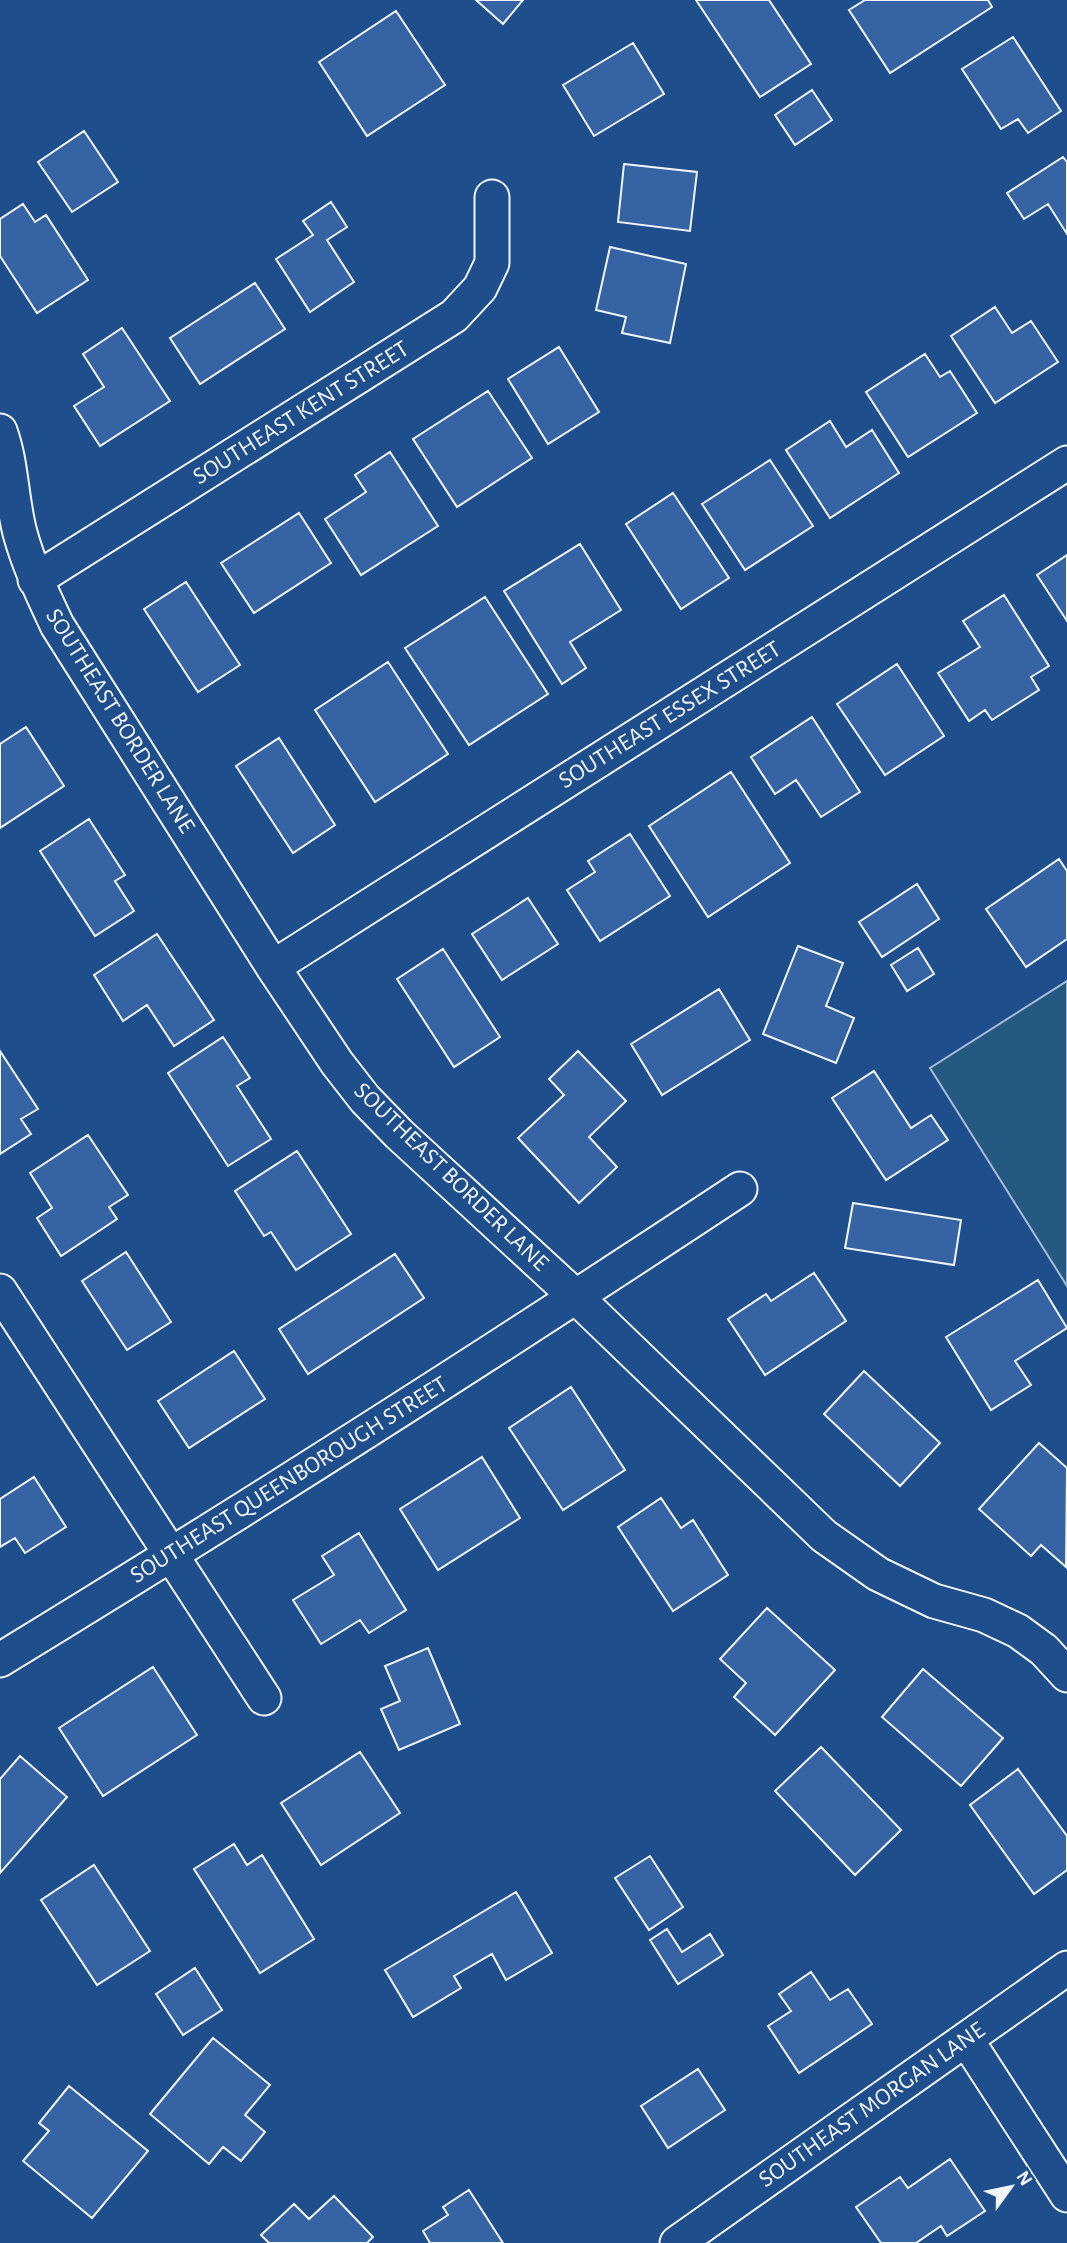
<svg xmlns="http://www.w3.org/2000/svg" width="1067" height="2243" viewBox="0 0 1067 2243" font-family="'Alegreya Sans',sans-serif">
<style>
.green{fill:#245a82;stroke:#a8bbd7;stroke-width:2}
.building{fill:#3563a3;stroke:#f2f6ff;stroke-width:2}
.lines{fill:none;stroke-linecap:round;stroke-linejoin:round}
.minor-casing{stroke:#f2f6ff;stroke-width:37}
.minor{stroke:#1f4e8c;stroke-width:33}
.labels{text-anchor:middle;dominant-baseline:central;stroke-width:5;stroke-linejoin:round;paint-order:stroke}
.street-label{font-size:24px;fill:#f2f6ff;stroke:#1f4e8c}
</style>
<rect width="100%" height="100%" fill="#1f4e8c"/>
<path class="green" d="M1067 981V1286L930 1068Z"/>
<path class="building" d="M476 0H523L503 24Z
M696 0H769L811 64 760 97Z
M865 0H988L992 7 890 73 849 10Z
M396 11 445 85 367 136 319 62Z
M1013 37 1061 111 1028 133 1018 119 1001 129 962 69Z
M633 43 664 94 594 136 563 85Z
M812 90 832 120 795 145 775 115Z
M84 131 118 182 72 212 38 162Z
M1063 157 1067 162V234L1048 204 1024 219 1007 193Z
M624 164 697 172 690 231 618 222Z
M331 202 347 227 327 240 354 282 310 312 276 259 313 235 303 221Z
M23 204 35 222 46 215 88 280 37 313 0 256V219Z
M610 247 686 264 670 343 622 333 626 317 596 310Z
M255 283 285 329 200 384 170 338Z
M995 307 1012 333 1031 321 1058 362 995 403 951 336Z
M122 328 170 401 100 446 74 406 104 387 83 354Z
M559 347 599 412 548 444 508 379Z
M925 354 940 377 950 371 977 413 908 457 866 392Z
M488 391 532 458 457 507 413 439Z
M830 421 846 447 872 430 899 473 830 518 786 450Z
M390 452 438 526 361 575 325 519 366 492 355 475Z
M770 460 813 526 745 570 702 504Z
M673 493 729 578 681 609 626 524Z
M299 513 331 563 254 613 221 563Z
M580 544 621 610 570 642 586 668 562 684 504 591Z
M1067 555V621L1037 575Z
M186 582 240 665 198 692 144 609Z
M1004 595 1049 666 1031 677 1039 690 992 720 985 710 969 721 938 673 980 647 963 621Z
M485 597 548 694 469 745 405 648Z
M388 662 448 754 375 802 315 710Z
M897 664 944 736 885 775 837 704Z
M812 717 860 792 821 817 796 780 775 794 751 757Z
M26 727 64 786 0 828V744Z
M279 738 335 825 293 853 236 766Z
M731 772 790 863 708 917 649 826Z
M89 819 125 875 115 881 134 911 95 936 40 851Z
M630 834 670 896 600 941 567 890 595 872 588 861Z
M1059 859 1067 871V939L1026 967 986 909Z
M917 884 939 919 882 957 859 922Z
M528 898 558 944 502 980 472 934Z
M157 934 214 1020 174 1046 147 1005 123 1021 94 975Z
M798 946 843 963 826 1006 854 1018 836 1063 763 1034Z
M918 948 934 974 907 991 891 965Z
M443 949 500 1037 454 1067 397 979Z
M719 989 750 1040 662 1095 631 1044Z
M223 1037 250 1078 237 1086 271 1139 228 1166 168 1073Z
M0 1051 38 1109 21 1119 31 1134 0 1154Z
M578 1051 626 1101 589 1137 617 1167 579 1203 518 1138 564 1095 549 1079Z
M874 1071 911 1128 931 1115 948 1140 886 1180 832 1098Z
M88 1135 128 1195 109 1207 117 1219 61 1256 37 1218 52 1208 30 1173Z
M297 1151 351 1234 296 1270 271 1232 264 1236 235 1191Z
M853 1203 961 1220 954 1265 845 1248Z
M126 1252 171 1322 127 1350 82 1281Z
M395 1254 424 1298 308 1374 279 1329Z
M814 1273 846 1321 765 1375 728 1319 766 1294 771 1301Z
M1038 1280 1067 1328 1015 1361 1031 1385 991 1410 946 1337Z
M234 1351 265 1399 189 1448 158 1401Z
M864 1371 940 1443 900 1486 824 1414Z
M571 1387 625 1470 563 1510 509 1428Z
M1039 1443 1067 1468 1066 1567 1041 1545 1031 1556 979 1509Z
M482 1457 520 1518 438 1570 400 1509Z
M34 1477 66 1527 25 1553 15 1538 0 1547V1499Z
M661 1498 681 1528 693 1520 728 1575 673 1611 618 1527Z
M359 1533 406 1610 369 1633 360 1620 321 1644 293 1600 334 1575 322 1556Z
M767 1608 835 1670 775 1735 734 1697 746 1683 720 1659Z
M428 1648 460 1724 399 1750 381 1709 400 1701 385 1666Z
M153 1667 197 1735 103 1796 59 1728Z
M923 1669 1003 1738 961 1786 882 1717Z
M821 1747 901 1830 855 1875 775 1791Z
M360 1752 400 1813 321 1865 281 1803Z
M20 1756 67 1797 0 1873V1779Z
M1018 1769 1067 1836V1870L1034 1894 970 1805Z
M234 1844 247 1865 262 1855 314 1939 260 1973 194 1869Z
M650 1856 683 1907 649 1930 615 1878Z
M94 1865 150 1951 97 1985 41 1900Z
M516 1892 552 1953 506 1980 492 1954 454 1976 461 1988 413 2017 385 1970Z
M667 1929 682 1952 710 1934 723 1955 678 1984 650 1940Z
M195 1968 222 2010 183 2035 156 1994Z
M811 1972 830 2000 848 1989 872 2024 799 2073 768 2026 791 2011 779 1994Z
M213 2038 270 2085 245 2115 265 2132 241 2161 223 2147 209 2164 150 2114Z
M698 2069 725 2110 668 2148 641 2106Z
M69 2086 148 2151 92 2218 23 2161 49 2131 39 2123Z
M950 2159 985 2211 947 2236 941 2226 916 2243H881L856 2207 900 2177 908 2188Z
M469 2190 503 2243H430L423 2231 448 2215 443 2207Z
M334 2196 373 2237 367 2243H269L261 2235 294 2204 309 2219Z"/>
<g class="lines">
<defs>
<path id="minor" d="M0 431C12 464 11 499 20 533 29 566 43 595 57 625L273 967 337 1063 365 1099 399 1134 576 1297 824 1536 878 1574 934 1601 984 1615 1018 1631 1044 1650 1067 1675
M35 580 454 316 480 288 492 263V197
M273 967 1067 463
M0 1291 264 1698
M0 1660C249 1508 496 1350 740 1189
M966 2039 1067 2195
M677 2243 1067 1968"/>
</defs>
<use href="#minor" class="minor-casing"/>
<use href="#minor" class="minor"/>
</g>
<g class="labels">
<g class="street-label">
<text transform="translate(301 413) rotate(-32)">SOUTHEAST KENT STREET</text>
<text transform="translate(670 715) rotate(-32)">SOUTHEAST ESSEX STREET</text>
<text transform="translate(120 721) rotate(58)">SOUTHEAST BORDER LANE</text>
<text transform="translate(451 1177) rotate(44)">SOUTHEAST BORDER LANE</text>
<text transform="translate(289 1480) rotate(-32)">SOUTHEAST QUEENBOROUGH STREET</text>
<text transform="translate(872 2105) rotate(-35)">SOUTHEAST MORGAN LANE</text>
</g>
</g>
<g transform="translate(1011 2187) rotate(57)" stroke="#1f4e8c" stroke-width="5" paint-order="stroke">
<path d="M0-5L12 26L0 18L-12 26Z" fill="#f2f6ff"/>
<text y="-10" font-size="19" font-weight="bold" text-anchor="middle" fill="#f2f6ff">N</text>
</g>
</svg>
